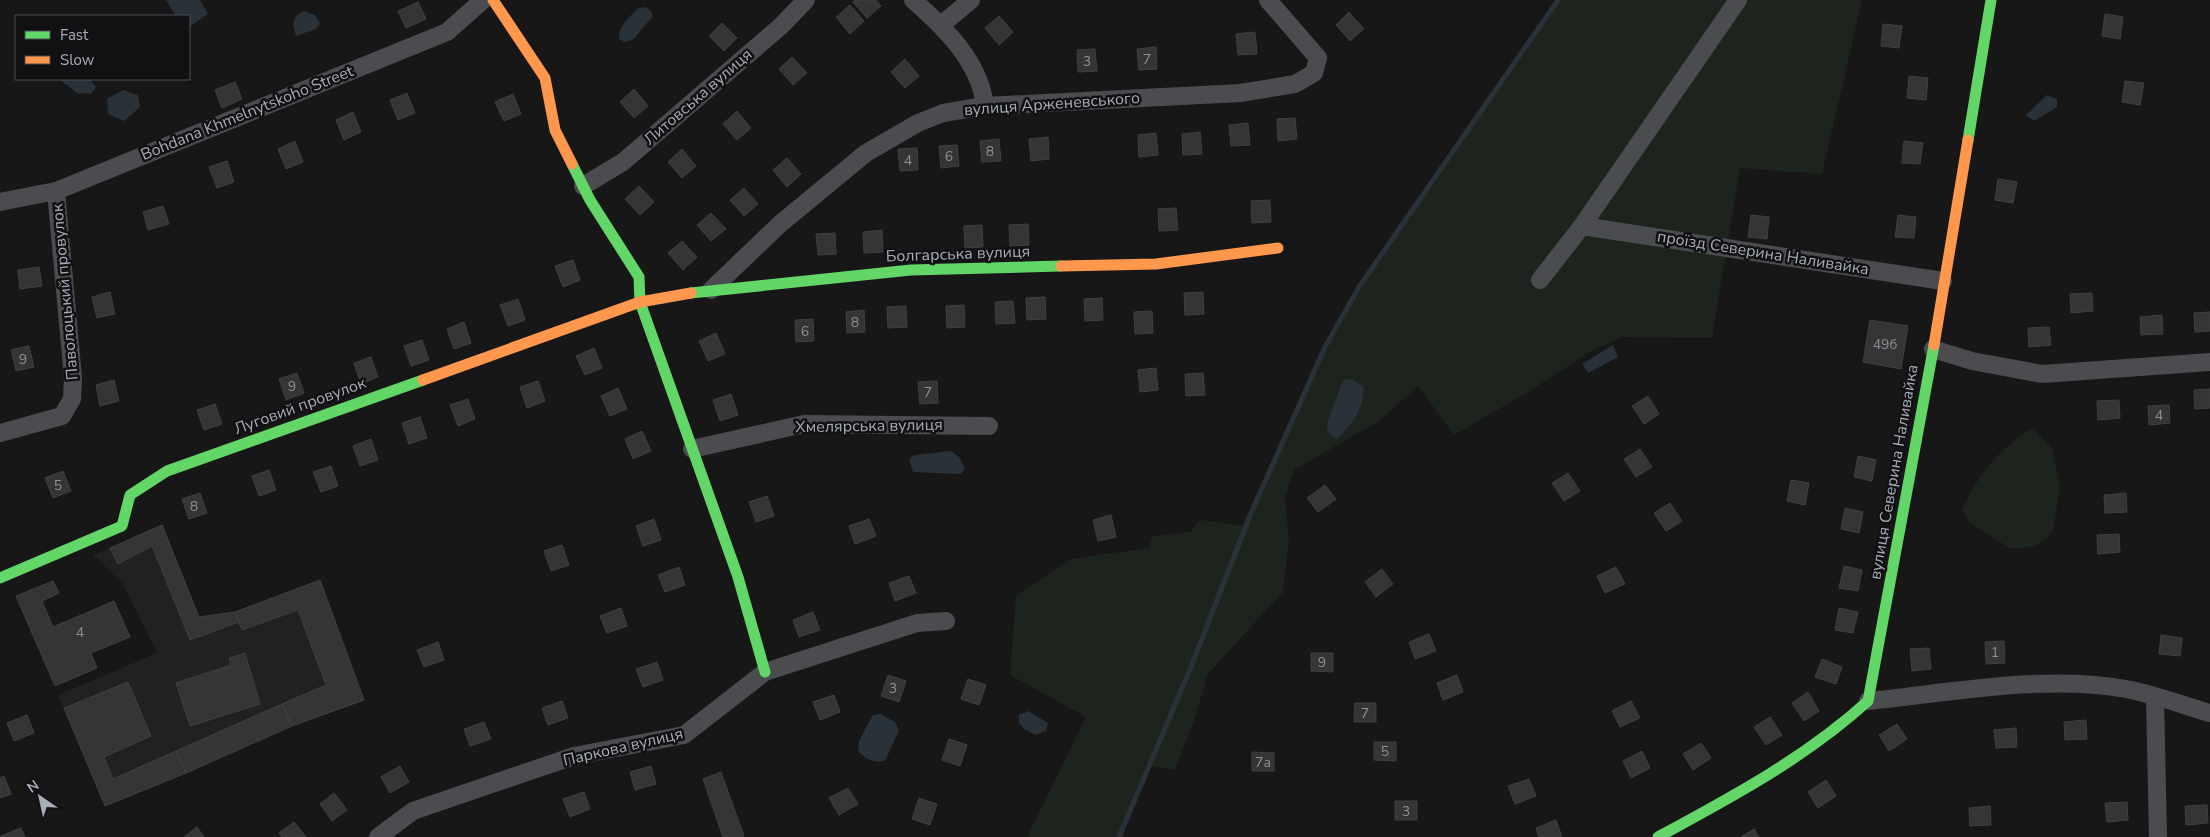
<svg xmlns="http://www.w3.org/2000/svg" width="2210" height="837" viewBox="0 0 2210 837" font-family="'Nunito Sans',sans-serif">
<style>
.built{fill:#212123}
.green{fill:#1d241e}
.water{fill:#2a3239}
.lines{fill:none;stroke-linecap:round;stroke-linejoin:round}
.stream{stroke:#2a3239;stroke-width:5}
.building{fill:#353536;stroke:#3f4043}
.street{stroke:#4b4c50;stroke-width:18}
.fast{stroke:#63d668;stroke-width:11}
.slow{stroke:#ff974d;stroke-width:11}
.labels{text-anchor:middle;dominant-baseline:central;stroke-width:5;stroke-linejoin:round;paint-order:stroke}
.number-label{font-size:14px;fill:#8b8f98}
.street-label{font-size:16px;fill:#a8adb8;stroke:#111113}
</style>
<rect width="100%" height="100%" fill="#171717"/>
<path class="built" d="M162 525 199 617 235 612 320 580 364 700 292 726 186 773 105 806 58 695 157 653 123 584 93 555Z"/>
<path class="green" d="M1558 0H1862L1822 174 1740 168 1712 338 1623 337 1591 351 1530 391 1454 435 1418 386 1379 421 1294 470 1285 498 1289 541 1283 592 1207 675 1196 715 1175 770 1149 766 1119 837H1027L1086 717 1010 675 1016 596 1070 559 1149 548 1152 536 1190 532 1200 520 1247 526 1325 347 1359 287Z
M2033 428 2052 449 2060 486 2053 530 2045 540 2032 547 2011 549 1970 523 1962 510C1977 475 2000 448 2033 428Z"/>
<path class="water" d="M166 0H200L208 14 189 27V16H176Z
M646 7 651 11 653 16 634 39 625 42 619 39C617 27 630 17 638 8Z
M304 11 315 15 320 23 316 29 296 36 293 24 296 16Z
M59 79H90L96 87 91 94 77 93Z
M123 90 138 95 140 107 124 121 108 114 107 99Z
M2047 95 2057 99V107L2034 121 2026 115Z
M1613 345 1618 357 1588 373 1582 364Z
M1351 379 1363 386C1366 406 1351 426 1337 439L1327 432 1328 421 1343 380Z
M951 451 959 457 965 468 961 474 913 472 909 459 915 455Z
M1028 711 1048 723 1046 731 1036 735 1024 729 1019 723V715Z
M880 714 895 722 899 730 885 761C872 763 866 759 858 751L859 741 873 715Z"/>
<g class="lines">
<path class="stream" d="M1119 837 1191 667 1251 513 1325 347 1359 287 1558 0"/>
</g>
<path class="building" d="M855 0H876L881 6 867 18 853 2Z
M418 2 426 19 406 28 398 11Z
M850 5 864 21 850 34 836 17Z
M1349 12 1364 29 1350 41 1336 25Z
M2105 14 2123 17 2120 39 2102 36Z
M999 16 1013 32 999 45 985 28Z
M722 23 737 38 724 51 709 36Z
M1883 24 1902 26 1899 48 1881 46Z
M1255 32 1257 54 1238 55 1236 34Z
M1156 47 1157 69 1139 70 1137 49Z
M1095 49 1097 71 1078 72 1077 50Z
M792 57 807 73 793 85 779 69Z
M905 59 919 76 905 88 891 72Z
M1909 76 1928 78 1926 100 1907 98Z
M2125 81 2144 83 2140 105 2122 102Z
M235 82 242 99 222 108 215 90Z
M634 89 648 106 634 118 620 102Z
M407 93 415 113 398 120 390 100Z
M513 94 521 114 504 121 495 102Z
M737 111 751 128 737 140 723 124Z
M353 112 361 132 344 140 336 120Z
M1295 118 1297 139 1278 141 1277 119Z
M1248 123 1250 145 1231 146 1229 125Z
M1200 132 1202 154 1183 155 1182 134Z
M1156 133 1158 155 1139 157 1138 135Z
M1048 137 1049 159 1031 161 1029 139Z
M999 139 1001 161 982 162 980 141Z
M295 141 303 162 286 169 278 149Z
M1904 141 1923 143 1920 164 1902 163Z
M957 145 959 166 941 168 939 146Z
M917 148 918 170 900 171 898 149Z
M682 149 696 166 682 178 668 162Z
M787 158 801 174 787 187 773 170Z
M227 161 234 182 217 188 209 167Z
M1998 179 2017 182 2013 203 1995 200Z
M639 186 654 202 640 215 625 199Z
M744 188 758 204 744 216 730 200Z
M1270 200 1271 222 1252 223 1251 201Z
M163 206 169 224 148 230 143 212Z
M1176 208 1178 230 1159 231 1158 209Z
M711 213 726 229 711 241 697 225Z
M1751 215 1769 217 1767 239 1748 237Z
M1898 215 1916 217 1914 238 1895 237Z
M1028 224 1029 245 1010 246 1009 225Z
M982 225 983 247 965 248 964 226Z
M882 230 883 252 864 253 863 232Z
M835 233 836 254 818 255 816 234Z
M682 241 697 257 683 270 668 253Z
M573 260 580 280 563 287 555 266Z
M39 267 42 286 20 289 18 270Z
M110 292 115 314 97 318 92 297Z
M1203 292 1204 314 1185 315 1184 293Z
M2092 293 2093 311 2071 313 2070 294Z
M1045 297 1046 319 1027 320 1026 298Z
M1102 298 1103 320 1085 321 1084 299Z
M518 299 525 320 508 326 500 305Z
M1013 301 1015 323 996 324 995 302Z
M964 305 965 327 947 328 946 306Z
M906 306 907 327 888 328 887 307Z
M864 310 865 332 847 333 846 312Z
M1152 311 1153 333 1135 334 1134 312Z
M2210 312V331L2195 332 2194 313Z
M2162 315 2163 334 2141 335 2140 317Z
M813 319 814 341 796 342 795 320Z
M1870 320 1908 326 1901 369 1863 362Z
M464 322 471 343 454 349 447 329Z
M2049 327 2051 345 2029 347 2028 328Z
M716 333 725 354 708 361 699 341Z
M422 340 429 360 411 366 404 346Z
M29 346 34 367 16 371 11 350Z
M594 348 602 368 585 375 576 356Z
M371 357 378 377 361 384 354 363Z
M1156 368 1158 390 1140 392 1138 370Z
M297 373 304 393 286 400 279 379Z
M1203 373 1205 395 1186 396 1185 374Z
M114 380 119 401 100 406 96 385Z
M538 381 545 401 527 408 520 387Z
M937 381 938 403 920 404 918 382Z
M618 388 627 409 610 416 601 396Z
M2210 389V408L2195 409 2194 390Z
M731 394 738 415 720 421 713 400Z
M1648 396 1659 414 1644 424 1632 406Z
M468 399 475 419 458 426 450 405Z
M2119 400 2120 418 2098 420 2097 401Z
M215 404 222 424 204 430 197 410Z
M2169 405 2170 423 2149 425 2148 406Z
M420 417 427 438 409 444 402 423Z
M642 431 651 451 633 459 625 439Z
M371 439 378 460 360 466 353 446Z
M1640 449 1652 467 1636 477 1624 459Z
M1858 456 1876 460 1872 481 1854 477Z
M331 466 338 486 321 492 313 472Z
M269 470 276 490 259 496 252 476Z
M63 471 71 491 53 498 45 478Z
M1568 473 1580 491 1564 501 1552 483Z
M1791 480 1809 483 1805 505 1787 501Z
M1325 485 1336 499 1318 512 1307 498Z
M200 493 207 513 189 519 182 499Z
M2126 493 2127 512 2105 513 2104 495Z
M767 496 774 516 756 522 749 502Z
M1670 503 1682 521 1666 531 1654 513Z
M1845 508 1863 512 1859 533 1841 529Z
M1111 515 1116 537 1098 541 1093 520Z
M654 519 661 540 643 546 636 526Z
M869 519 876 536 855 544 849 526Z
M162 525 199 617 235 612 239 622 190 640 152 546 118 564 110 548Z
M2119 534 2120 552 2098 554 2097 535Z
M562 545 569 565 551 571 544 551Z
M1844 566 1862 570 1858 591 1839 588Z
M679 567 685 585 665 592 658 575Z
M1616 567 1625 584 1605 593 1597 576Z
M1382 569 1393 584 1376 597 1365 582Z
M909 576 916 593 895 601 889 583Z
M320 580 364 700 292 726 282 704 326 685 298 610 242 630 235 612Z
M53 581 59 593 42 601 53 627 114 601 130 637 91 653 97 668 55 686 16 596Z
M621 608 627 626 607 633 600 616Z
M1839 608 1858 612 1853 633 1835 630Z
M813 612 820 630 799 637 793 620Z
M1429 634 1436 651 1415 659 1409 642Z
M2161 635 2182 638 2180 656 2159 654Z
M2004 641 2005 663 1986 664 1985 642Z
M438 642 444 660 424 667 417 650Z
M1929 648 1931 669 1912 671 1910 649Z
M245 653 260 704 190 726 176 683 231 665 229 658Z
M1311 653H1333V672L1311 671Z
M1822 659 1842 667 1836 684 1815 677Z
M657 662 663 680 643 687 636 669Z
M888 675 906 681 899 702 881 696Z
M1457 675 1463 692 1443 700 1437 683Z
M968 679 986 685 979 705 961 699Z
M128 682 151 736 104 757 113 779 176 751 186 773 105 806 64 708Z
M1808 692 1819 711 1804 721 1792 703Z
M834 695 840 712 820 720 813 702Z
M562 701 568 718 548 725 542 708Z
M1631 701 1640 718 1620 727 1612 711Z
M1355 703H1376V722H1354Z
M282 704 292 726 186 773 176 751Z
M27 715 34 733 14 741 7 723Z
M1770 717 1782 735 1766 745 1754 727Z
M2086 720 2087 739 2065 740 2064 722Z
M484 722 491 739 470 746 464 729Z
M1897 724 1907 739 1889 751 1879 735Z
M2016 728 2017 747 1996 748 1994 730Z
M949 739 967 745 960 766 942 760Z
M1374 742H1396V761L1374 760Z
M1701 743 1711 758 1693 770 1683 754Z
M1642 751 1650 768 1631 778 1623 761Z
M1252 752 1274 753V771H1252Z
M400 766 409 782 390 793 381 777Z
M651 766 656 784 635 790 630 772Z
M721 772 744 836 741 837H723L703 779Z
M4 776 11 794 0 798V778Z
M1529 779 1536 796 1515 804 1508 786Z
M1826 780 1836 796 1818 808 1808 792Z
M848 788 858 804 839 815 829 798Z
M584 792 590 809 570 817 563 799Z
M334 793 347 810 332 821 320 804Z
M919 798 937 804 930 825 912 819Z
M1395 801H1417V820H1395Z
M2127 802 2128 820 2107 822 2105 803Z
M2207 805 2208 823 2186 825 2185 806Z
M1990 806 1991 825 1970 826 1969 808Z
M1556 820 1562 837H1539L1536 828Z
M294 822 306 837H282L279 833Z
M197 827 204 837H184Z
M21 828 25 837H1V836Z
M1754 829 1759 837H1741Z"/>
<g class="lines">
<path class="street" d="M913 0C945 28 980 62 985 106
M941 25 971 0
M583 186 623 162 781 26 806 0
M0 202 56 191 447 32 483 0
M1582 226 1943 281
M1540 280 1582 226 1738 0
M711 290 780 224 866 153 918 123 943 113 985 106 1240 93 1295 84 1314 73 1318 58 1268 0
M1933 349 1972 361 2042 374 2210 362
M0 433 62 416 72 399 73 378 56 191
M692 449 804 424 989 426
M2155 697 2158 837
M1868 701C1949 693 2046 674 2126 689 2154 694 2182 705 2210 713
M378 837 413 811 574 756 684 735 765 672 917 623 946 621"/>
<path class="fast" d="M1968 140 1991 0
M572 164 590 200 639 277 640 302 738 577 765 672
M691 293 911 270 1061 266
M0 578 122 526 130 495 167 471 423 380
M1658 837C1732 797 1805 758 1868 701L1934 345"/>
<path class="slow" d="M493 0 545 78 555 130 572 164
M1061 266 1156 264 1278 248
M1934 345 1968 140
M423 380 640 302 691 293"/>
</g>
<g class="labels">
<g class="number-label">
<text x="1147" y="59">7</text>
<text x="1087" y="61">3</text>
<text x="990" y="151">8</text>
<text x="949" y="156">6</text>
<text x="908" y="160">4</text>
<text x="855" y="322">8</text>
<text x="805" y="331">6</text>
<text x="1885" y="344">49б</text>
<text x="23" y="359">9</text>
<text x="292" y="386">9</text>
<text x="928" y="392">7</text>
<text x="2159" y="415">4</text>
<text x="58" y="485">5</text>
<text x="194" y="506">8</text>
<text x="80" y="632">4</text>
<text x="1995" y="652">1</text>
<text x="1322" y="662">9</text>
<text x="893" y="688">3</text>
<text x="1365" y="713">7</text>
<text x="1385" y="751">5</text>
<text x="1263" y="762">7а</text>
<text x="1406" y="811">3</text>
</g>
<g class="street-label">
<text transform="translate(698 97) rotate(-41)">Литовська вулиця</text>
<text transform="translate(1052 104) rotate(-4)">вулиця Арженевського</text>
<text transform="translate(247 113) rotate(-22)">Bohdana Khmelnytskoho Street</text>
<text transform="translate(1763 253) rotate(9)">проїзд Северина Наливайка</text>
<text transform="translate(958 254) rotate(-2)">Болгарська вулиця</text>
<text transform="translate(65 292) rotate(-95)">Паволоцький провулок</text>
<text transform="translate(300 406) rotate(-20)">Луговий провулок</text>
<text transform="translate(869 426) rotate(-1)">Хмелярська вулиця</text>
<text transform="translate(1894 472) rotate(-80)">вулиця Северина Наливайка</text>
<text transform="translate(623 747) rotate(-13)">Паркова вулиця</text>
</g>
</g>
<rect x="15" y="15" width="175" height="65" fill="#111113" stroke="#4d4f55"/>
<rect x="25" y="31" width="25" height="8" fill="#63d668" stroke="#4d4f55"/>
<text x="60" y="40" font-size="15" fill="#a8adb8">Fast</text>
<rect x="25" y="56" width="25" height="8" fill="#ff974d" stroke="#4d4f55"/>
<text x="60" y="65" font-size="15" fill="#a8adb8">Slow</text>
<g transform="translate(40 797) rotate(326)" stroke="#111113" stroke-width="4" paint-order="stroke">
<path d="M0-4L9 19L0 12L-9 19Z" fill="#a8adb8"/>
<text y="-8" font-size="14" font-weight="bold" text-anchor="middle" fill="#a8adb8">N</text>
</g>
</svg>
